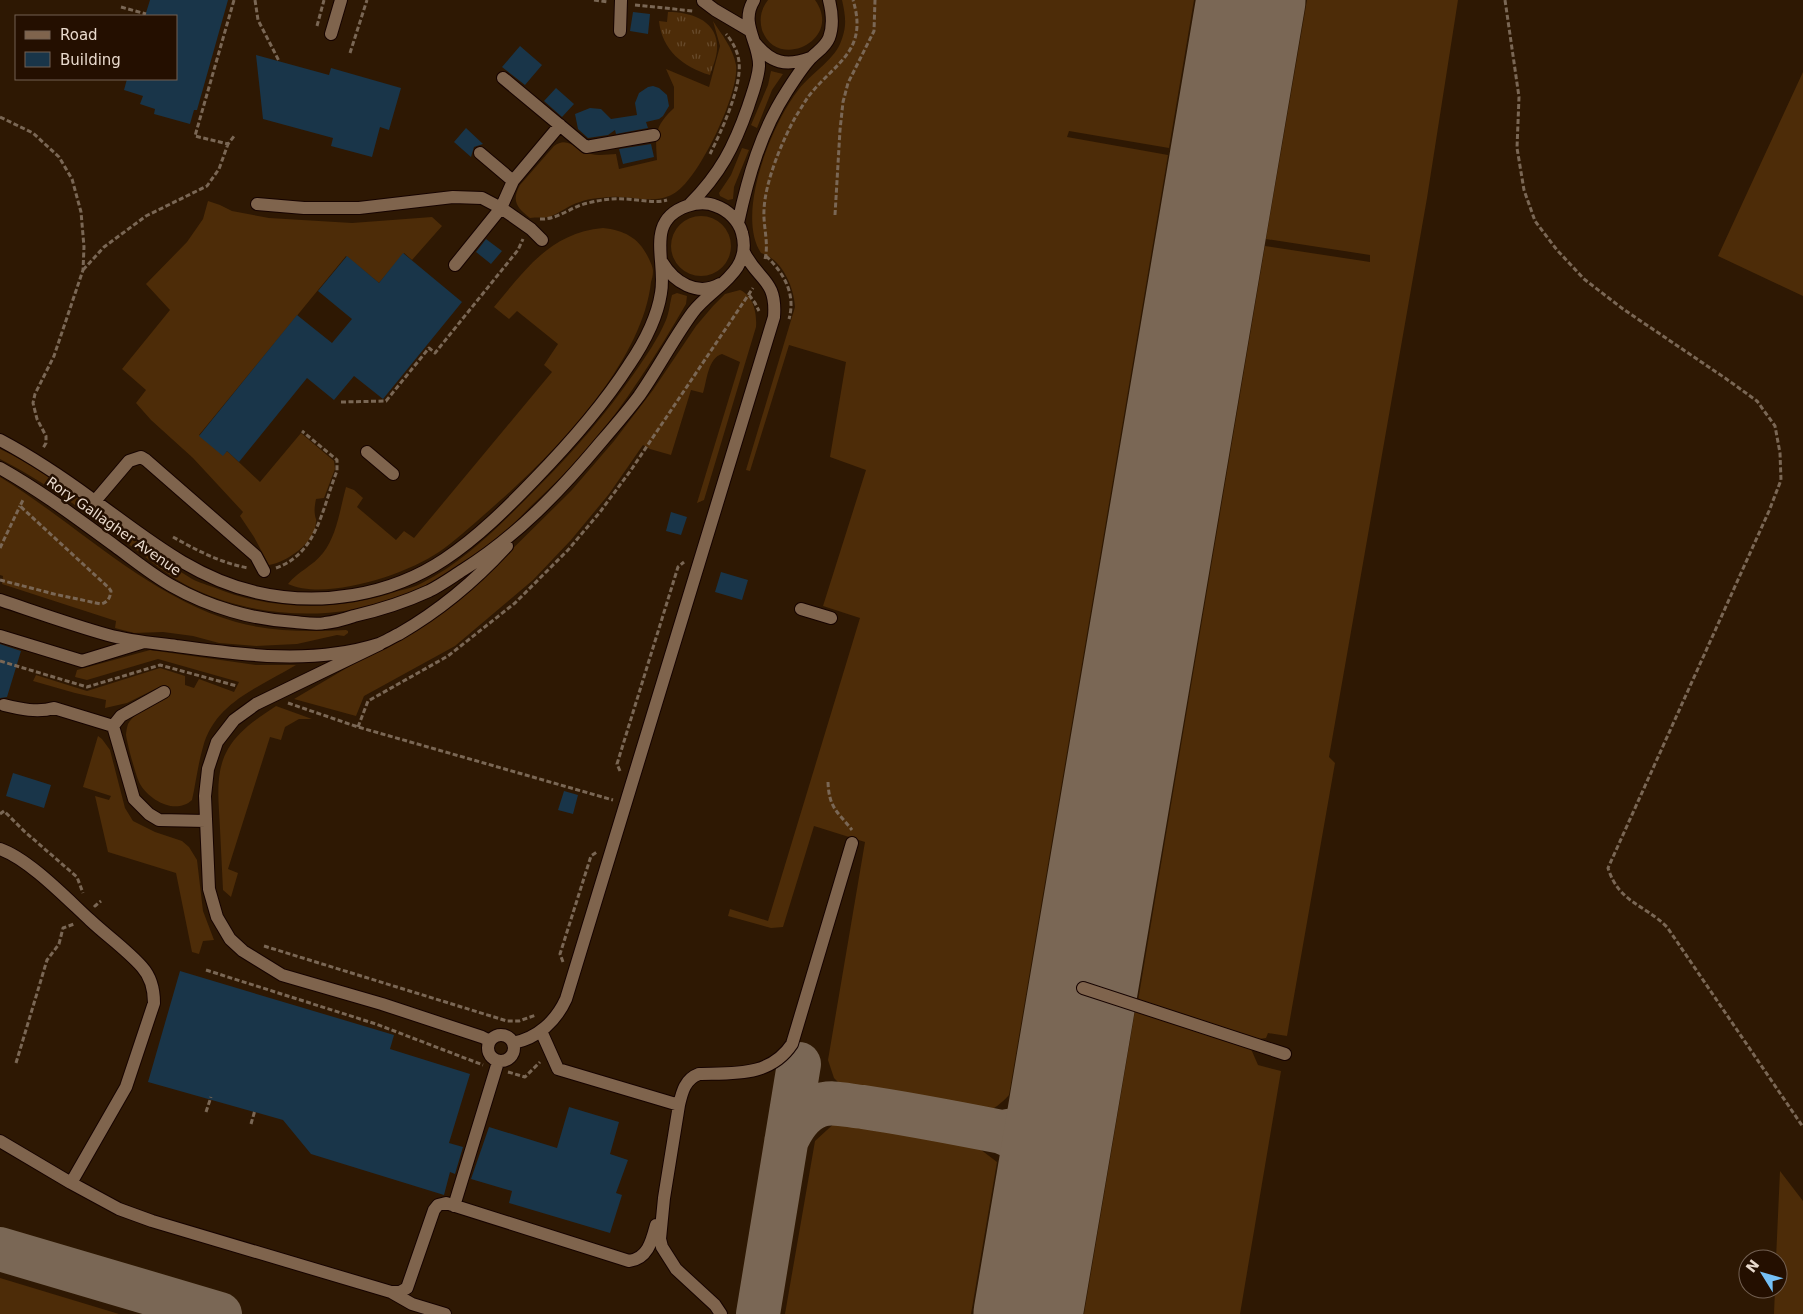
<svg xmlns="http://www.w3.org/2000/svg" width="1803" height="1314" viewBox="0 0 1803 1314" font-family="'DejaVu Sans',sans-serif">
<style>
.grass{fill:#4d2c08}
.park{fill:url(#park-tufts)}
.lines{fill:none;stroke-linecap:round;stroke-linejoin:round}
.taxiway{stroke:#7a6755;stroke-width:44}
.runway{stroke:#7a6755;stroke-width:109}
.building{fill:#193549}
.minor-casing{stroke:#160300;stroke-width:14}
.path{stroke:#7a6755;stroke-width:3;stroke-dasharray:5 2.5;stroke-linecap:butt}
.minor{stroke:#7f644d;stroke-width:12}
.labels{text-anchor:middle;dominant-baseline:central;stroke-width:5;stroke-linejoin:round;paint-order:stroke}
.street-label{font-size:14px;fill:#e9dacd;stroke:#240f00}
</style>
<defs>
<pattern id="park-tufts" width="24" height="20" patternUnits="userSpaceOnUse" patternTransform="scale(1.25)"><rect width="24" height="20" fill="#4d2c08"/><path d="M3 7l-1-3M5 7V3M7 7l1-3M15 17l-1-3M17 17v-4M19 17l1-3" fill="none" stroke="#674a2b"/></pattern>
</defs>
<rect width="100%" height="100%" fill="#2e1803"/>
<path class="grass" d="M768 0H815C844 40 777 72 762 30 759 19 761 9 768 0Z
M842 0H1194L1169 148 1069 131 1067 137 1168 155 1009 1095C1001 1104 994 1109 983 1113L845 1089 834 1078 828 1060 865 842 814 826 783 927 771 928 728 916 730 909 768 921 860 618 823 606 866 470 830 457 846 362 789 345 750 471 746 470 795 307C794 287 782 259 761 253 735 214 772 123 799 89 810 75 833 60 840 44 847 27 846 18 842 0Z
M1307 0H1458L1427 198 1329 757 1335 763 1287 1036 1268 1033 1266 1038 1252 1040 1138 1001 1265 246 1370 262V255L1266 239Z
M713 21C722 35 733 48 736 65 740 92 698 182 673 194 653 205 631 195 610 197 600 198 589 198 580 202 569 205 560 213 549 217 544 218 536 217 530 218 517 208 511 201 520 185L554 146C568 135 577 151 591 154 599 156 609 154 616 154L619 169 657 160C655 134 655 126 674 108V87L666 69 709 87 720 46Z
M771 71 783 74 772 90 757 128 751 125 768 85Z
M1803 72V296L1718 256Z
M742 148 749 150 734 187 733 199 728 200 720 196 719 193 731 175Z
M208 201 220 205 232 211 269 218 352 223 432 217 442 226 412 260 404 253 379 283 346 256 199 435 223 455 227 451 260 482 301 433 334 461 335 469 324 498 316 499C315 504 314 510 315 515 315 518 317 519 316 522 315 543 287 562 269 565L254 537 240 516 243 512 193 458 151 420 136 403 146 390 122 369 170 310 146 284 187 242 203 219Z
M671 246a30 30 0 1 1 60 0a30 30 0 1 1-60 0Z
M603 228C624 230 639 238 648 257 650 261 653 267 653 271 653 275 652 279 651 282 642 366 547 461 485 514 470 527 455 541 439 552 405 575 326 601 288 584 297 572 313 566 323 553 337 535 340 509 346 487L354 490 363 498 357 507 396 540 404 531 414 538 552 372 544 365 558 344 517 311 509 319 494 307C526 269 550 233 603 228Z
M740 290C754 296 757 314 756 327L704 500 697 503 740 362 722 354C708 358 707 380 703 393L691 390 671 455 650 449 643 445 609 494 571 540 533 580 455 646 364 696 356 716 294 699 440 613 472 589 571 491 614 441 653 390 696 326 713 306 725 294Z
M677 293 687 296 686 304C658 352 625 405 589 447 571 468 551 487 531 506 514 523 497 542 478 557 396 617 287 632 194 589 169 577 148 559 126 542 85 512 45 482 0 459V449C69 482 124 538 189 577 196 582 205 584 213 587 271 611 338 612 398 591 406 589 415 587 422 583 467 560 503 522 538 487 574 451 606 414 635 372 646 356 658 339 666 320 669 313 670 303 672 295Z
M0 477C79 525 146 596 236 622 272 632 309 632 346 630L348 631V633L344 636 337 635 297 644 256 646 219 643 193 636 163 632 134 633 115 628 116 621 2 584 3 576 0 575Z
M150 650 256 665H296C260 687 215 702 203 747 198 764 196 782 192 800 176 815 150 801 140 784 136 777 127 743 126 735 126 732 127 727 128 724 136 710 154 705 167 698L161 686 127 703 105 708 106 700 75 693 33 681 36 675 87 691 160 668 185 676V685L194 688 199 679 234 692 239 682 158 659 87 680 75 677 77 670Z
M276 706 312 719H299L285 727 281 740 270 737 228 869 238 873 231 897 223 890C222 870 221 849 220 829 219 802 214 773 228 749 239 730 258 718 276 706Z
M98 736 102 739 110 750 125 808 133 821 155 832 182 841 189 847 197 860 203 911 214 940 203 941 199 954 192 952 176 873 108 852 95 796 109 800 111 796 83 787Z
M1135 1011 1251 1049 1258 1065 1281 1071 1240 1314H1084Z
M839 1119 972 1143 997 1162 971 1314H785L815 1141Z
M1780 1171 1803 1201V1314H1774L1775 1289H1778V1259H1776Z
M0 1278 119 1314H0Z"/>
<path class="park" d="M668 12C689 12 715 19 717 44 718 55 713 65 710 75 683 67 662 50 659 21L667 22Z"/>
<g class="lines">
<path class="taxiway" d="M1002 1132C1035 1145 1044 1163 1048 1197
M786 1142C793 1126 802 1112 818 1106 831 1100 849 1106 863 1107 910 1114 956 1123 1002 1132 1043 1127 1053 1116 1068 1079
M0 1249 220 1314
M758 1314 799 1064"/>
<path class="runway" d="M1028 1314 1251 0"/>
</g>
<path class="building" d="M150 0H228L197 110H194L190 124 154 114 155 109 140 104 143 96 124 90 127 79H176V16H145Z
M633 12 650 14 648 34 630 31Z
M520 46 542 65 525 85 502 67Z
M256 55 329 75 331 68 401 88 389 130 380 127 372 157 331 146 333 138 263 119Z
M653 86 659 88 667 95 669 106 663 116 659 119 646 122 648 128 616 134 615 130 608 135 588 138 578 129 575 114 590 108 601 109 611 119 637 115 635 103 639 93 648 87Z
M556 88 574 104 562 117 544 101Z
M466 128 483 144 474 147 471 157 454 142Z
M651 144 654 157 623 164 619 149Z
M486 239 502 251 491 264 476 252Z
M403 253 462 302 383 399 354 376 334 400 307 378 239 462 227 451 223 456 199 436 297 315 332 343 352 319 318 291 347 256 379 283Z
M671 512 687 517 681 535 666 531Z
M721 572 748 580 742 600 715 592Z
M0 644 21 651 7 697 0 698Z
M13 773 51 785 44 808 6 796Z
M564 791 578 795 573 814 558 810Z
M180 971 394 1035 390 1049 470 1074 449 1143 463 1147 455 1174 450 1172 444 1195 311 1154 283 1120 148 1082Z
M569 1107 619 1122 610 1154 628 1160 616 1193 622 1195 610 1233 509 1203 512 1191 471 1179 489 1127 557 1148Z"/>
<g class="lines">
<defs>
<path id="minor" d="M703 1 715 10 749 30
M620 31 621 0
M331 34 341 0
M755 43C771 63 786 67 810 58
M503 78 586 147 654 135
M480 153 513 181 560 125
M257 204 304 208H359L453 197 482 198 501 208 531 229 542 240
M690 204C720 174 734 147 748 107 752 94 758 80 759 66 760 43 739 24 754 0
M738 223C748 177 761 131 787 91 794 80 801 69 809 60 816 52 825 48 829 38 834 25 832 12 829 0
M662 262C674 282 697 297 720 284
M455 265 501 208 513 181
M0 440C32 457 62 477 92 499 144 536 191 577 255 592 319 607 390 596 445 559 478 537 507 508 534 480 569 444 602 407 629 365 644 343 657 319 661 293 667 261 644 221 687 206 696 203 707 202 716 206 728 210 739 221 742 233 753 272 712 287 693 312 673 339 658 369 639 396 627 412 614 427 601 442 560 491 517 536 463 570 452 577 441 585 429 591 405 602 380 610 354 616 345 619 335 622 325 623 316 625 305 623 295 622 253 620 209 607 172 586 152 575 134 560 115 546 78 519 41 491 0 468
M367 452 393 474
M95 501 129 461 141 457 146 460 256 556 264 571
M0 600C36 612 72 625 108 635 130 641 153 643 176 646 242 655 313 665 379 644 385 642 392 637 399 634 439 611 476 580 507 546
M801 609 831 618
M0 636 82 661 144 642
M380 644 256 704 234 720 217 742 208 769 205 796 209 889 217 917 230 939 243 951 282 975 382 1004 482 1037 490 1041
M4 705C20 709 38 713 54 708L113 726 134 799 149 814 159 820 206 821
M113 726 121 716 164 692
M0 849C29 859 67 899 90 920 107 936 127 950 142 967 151 977 154 990 154 1003L126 1087 71 1183 0 1141
M1083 988 1285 1054
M541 1031 558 1069 679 1105 664 1198 660 1239 662 1247 676 1269 715 1305 721 1314
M488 1048a13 13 0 1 1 26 0a13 13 0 1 1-26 0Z
M513 1043C538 1038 556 1021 566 999L774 317C777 279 758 281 744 252
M679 1105C682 1092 685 1079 699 1074 734 1073 770 1077 792 1044L852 843
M71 1183 119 1209 152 1221 391 1292 412 1304 445 1314
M454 1206 498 1062
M391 1292H400L407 1288 434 1210 438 1205 446 1203 629 1261C648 1259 652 1240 656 1225"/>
</defs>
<use href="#minor" class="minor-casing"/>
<path class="path" d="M234 0 195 136 228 144 235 135
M255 0 258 20 279 61
M594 0 608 2
M1505 0 1519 97 1517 148 1524 190 1535 221 1557 250 1584 279 1623 309 1725 378 1757 401 1775 426 1780 453 1781 480 1769 511 1608 868C1619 903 1644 904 1667 927L1803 1127
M635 5 693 11
M121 7 146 14
M317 26 324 0
M350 53 367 0
M0 117 33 133 59 157 72 179 81 212 84 247 83 270 54 356 35 394 33 403 37 419 46 436V443L43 448
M710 154C721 132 742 87 739 62 738 52 733 42 726 34
M835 215 840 130 843 102 848 83 874 31 875 0
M540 219C558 220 572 206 588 203 600 200 612 198 624 199 638 199 653 204 667 200
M766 256C784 273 796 294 789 319
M765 259C769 243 763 226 764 210 765 182 782 141 796 116 800 110 804 103 808 97 834 63 869 52 853 0
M83 270 104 247 146 216 207 186 219 169 228 144
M749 295 755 303 759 311
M341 402 386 401 429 348 435 353 518 250 523 239
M173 537C196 550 221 563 248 568
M0 548 20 506
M276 568C318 553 322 508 337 471V460L302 431
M0 580 54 594 101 604C108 602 110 598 111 591L109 588 20 506 24 498
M0 661 87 687 160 665 237 686
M288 703 358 727 613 800
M358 727 368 701 448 656 515 603 568 550 600 512 631 470 753 288
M620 771 617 764 678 567 684 562
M828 782C829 808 837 811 852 830
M0 814 4 811 24 831 77 877 83 893
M94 905 95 906 101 901
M264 946 507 1021H519L536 1015
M563 962 560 954 591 856 597 852
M206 970 376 1024 483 1065
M16 1063 47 960 59 944 63 928 74 924
M508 1072 525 1077 540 1062
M206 1112 211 1097
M251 1124 255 1110"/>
<use href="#minor" class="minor"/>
</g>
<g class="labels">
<g class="street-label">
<text transform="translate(114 526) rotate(35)">Rory Gallagher Avenue</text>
</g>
</g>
<rect x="15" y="15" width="162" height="65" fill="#240f00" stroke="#736052"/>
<rect x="25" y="31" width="25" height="8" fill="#7f644d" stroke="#736052"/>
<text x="60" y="40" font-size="15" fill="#e9dacd">Road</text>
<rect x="25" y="52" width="25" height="15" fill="#193549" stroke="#736052"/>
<text x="60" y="65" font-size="15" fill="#e9dacd">Building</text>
<g transform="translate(1763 1274) rotate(307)"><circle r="24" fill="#240f00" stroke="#736052"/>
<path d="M0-4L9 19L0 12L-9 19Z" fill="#75c0f6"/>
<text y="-8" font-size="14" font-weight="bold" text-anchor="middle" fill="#e9dacd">N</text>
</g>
</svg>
